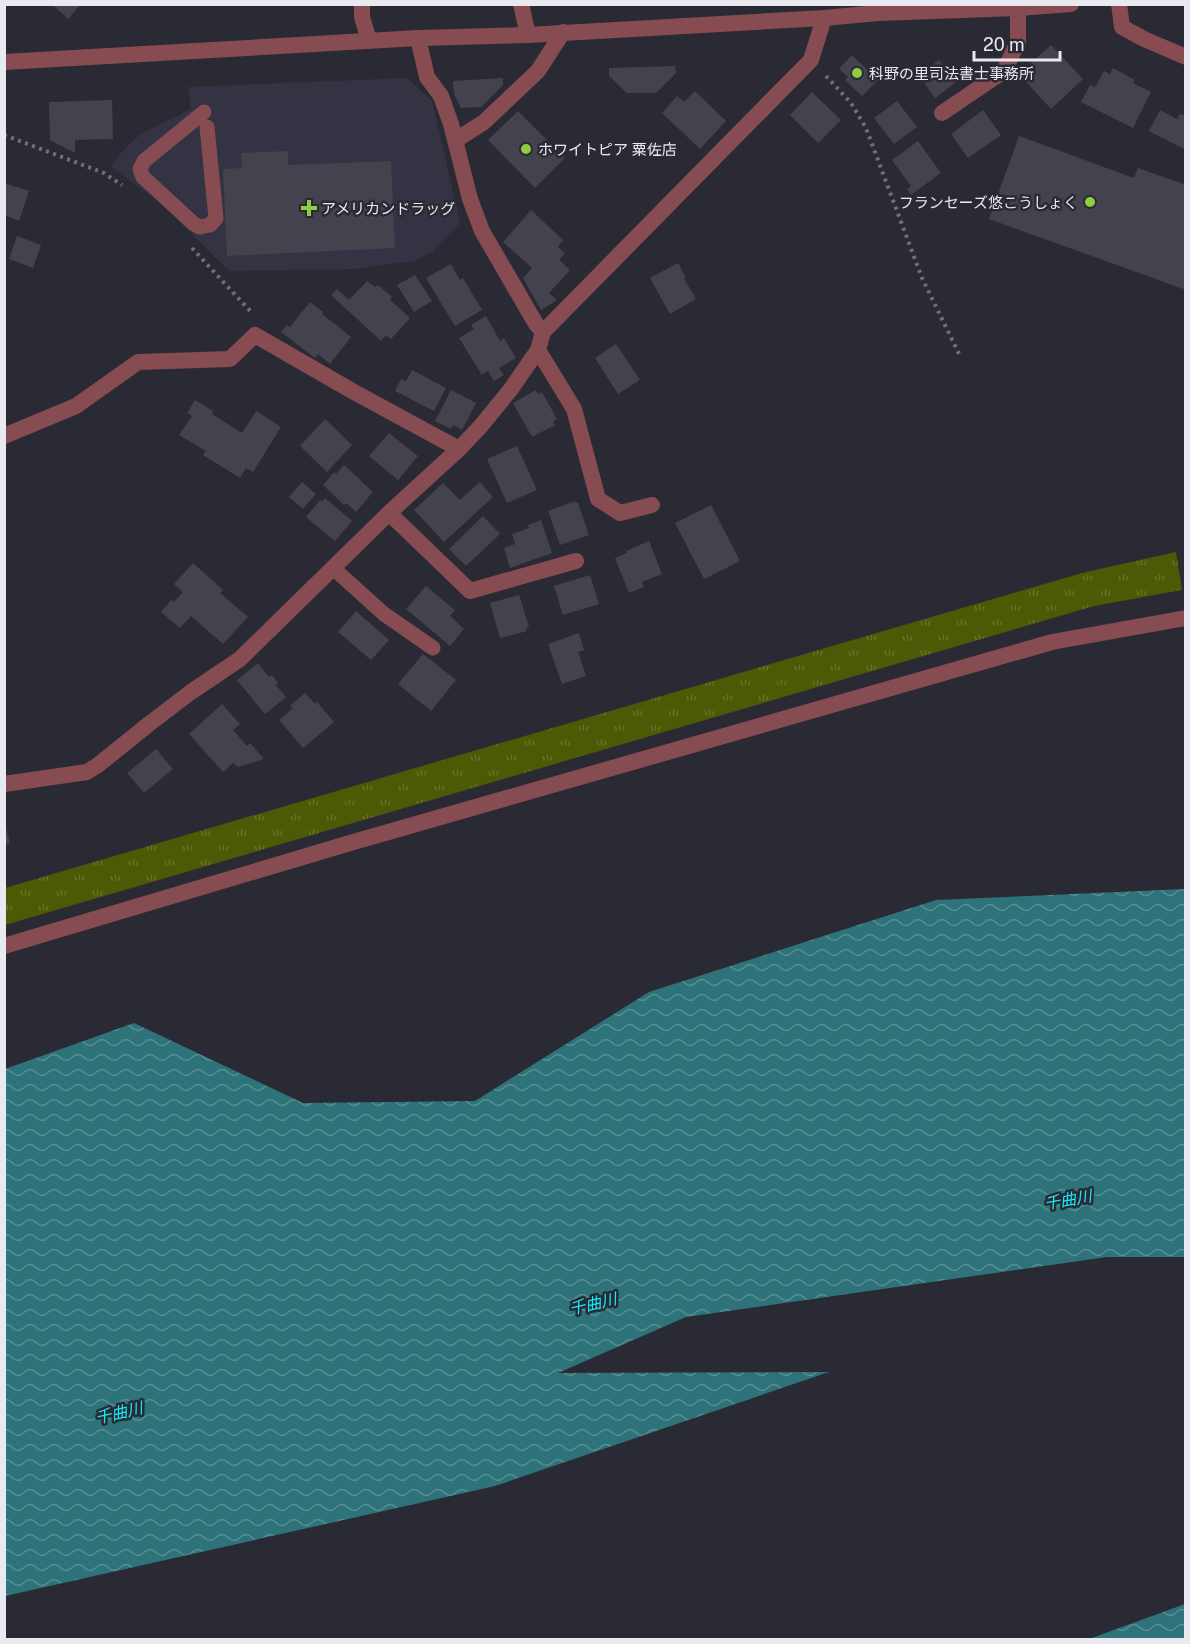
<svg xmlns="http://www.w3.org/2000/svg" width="1190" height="1644" viewBox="0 0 1190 1644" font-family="'Public Sans','Noto Sans JP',sans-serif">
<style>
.built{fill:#343343}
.grass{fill:url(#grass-tufts)}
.water{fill:url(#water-waves)}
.building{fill:#44424d}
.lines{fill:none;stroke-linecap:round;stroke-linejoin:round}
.path{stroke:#6f7078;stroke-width:4;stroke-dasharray:3 4.5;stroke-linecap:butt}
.service{stroke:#864c52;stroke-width:15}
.minor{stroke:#864c52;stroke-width:16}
.tertiary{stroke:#864c52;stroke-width:16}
.poi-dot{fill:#90cd40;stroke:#2a2a34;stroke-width:2}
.labels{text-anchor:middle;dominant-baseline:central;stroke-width:5;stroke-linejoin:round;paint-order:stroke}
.poi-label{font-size:15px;fill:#e9eaf0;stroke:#2a2a34;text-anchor:start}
.water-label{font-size:16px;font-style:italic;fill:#11eefd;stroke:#2a2a34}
</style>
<defs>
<pattern id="grass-tufts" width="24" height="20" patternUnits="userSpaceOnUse" patternTransform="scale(1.5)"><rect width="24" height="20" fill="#4d5904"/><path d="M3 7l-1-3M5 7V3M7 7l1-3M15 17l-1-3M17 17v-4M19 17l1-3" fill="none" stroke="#677129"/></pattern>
<pattern id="water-waves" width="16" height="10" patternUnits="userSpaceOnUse" patternTransform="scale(1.5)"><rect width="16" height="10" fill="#2d7379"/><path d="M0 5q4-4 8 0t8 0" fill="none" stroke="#568e93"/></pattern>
</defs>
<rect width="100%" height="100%" fill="#2a2a34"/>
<path class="built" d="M407 78 432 101 460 223 432 252 414 261 354 269 229 271 161 203 110 166 128 145 141 134 191 109 188 87Z"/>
<path class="grass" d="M1176 552 1182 590 1094 606 5 925V888L1082 573Z"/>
<path class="water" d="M1185 889V1257H1107L686 1317 558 1373 829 1372 495 1486 5 1596V1069L134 1023 303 1103 475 1101 649 992 936 900Z
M1185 1604V1639H1089Z"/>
<path class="building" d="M52 4H81L68 19Z
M1051 45 1083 79 1051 109 1019 74Z
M852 55 878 80 862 96 845 80 848 77 839 69Z
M939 60 956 82 935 98 919 75Z
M675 66 676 73 656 93H627L609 76V68Z
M1113 68 1135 80 1133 83 1151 92 1133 128 1081 102 1090 85 1095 87 1104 71 1110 74Z
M503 78V85L481 107 461 108 454 94 453 81Z
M695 91 726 121 700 149 662 113 677 96 684 102Z
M812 92 841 120 818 143 790 115Z
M112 100 113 139 75 140V153L50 140 49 102Z
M897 101 917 127 894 144 874 118Z
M983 110 1001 135 968 158 951 134Z
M1160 110 1177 119 1180 114 1186 116V150L1149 131Z
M518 111 565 158 535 188 488 140Z
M1019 136 1134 178 1138 168 1186 185V290L989 219Z
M918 141 941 173 911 195 907 189 911 186 892 160Z
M288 151V165L391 161 395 248 227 256 223 169 242 168 241 153Z
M4 183 29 191 19 221 4 215Z
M531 210 563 240 558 247 565 253 559 260 570 270 549 293 557 300 541 310 523 278 532 268 503 242Z
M17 236 41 245 33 268 9 259Z
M678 263 686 278 684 279 696 299 670 314 650 278Z
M451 264 460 280 463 278 482 310 455 326 426 278Z
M415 275 432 301 414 312 397 285Z
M367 281 375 287 378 285 392 297 390 300 410 318 391 339 386 335 381 341 331 295 337 289 349 300Z
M310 302 323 312 322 314 351 337 330 364 318 354 315 358 281 332 287 325 290 327Z
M486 316 500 341 504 338 516 358 499 368 504 375 494 381 488 371 482 375 459 338 474 329 471 325Z
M616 344 640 380 618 394 595 358Z
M412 370 446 388 434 411 395 391 401 379 406 381Z
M451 390 476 403 462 430 453 425 451 429 435 421Z
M536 390 538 394 542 392 557 419 553 422 555 425 532 437 513 403Z
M195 400 213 411 212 414 242 433 256 411 281 427 253 472 246 468 240 478 203 455 206 451 179 435 192 416 187 413Z
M325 419 352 445 327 472 300 446Z
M389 433 418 456 398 480 369 456Z
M517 446 537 490 507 503 487 459Z
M344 465 373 492 356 512 346 503 344 505 323 485 334 472 336 474Z
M302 482 316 494 303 509 289 497Z
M480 482 493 497 444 542 414 510 443 483 460 500Z
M325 498 352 521 335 541 306 517 320 500 322 502Z
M575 501 576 503H578L589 535 560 545 548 511Z
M711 505 740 561 704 579 675 523Z
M483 516 500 534 466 566 449 549Z
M541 520 552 553 510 568 504 548 515 544 512 534 529 528 528 525Z
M649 541 662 574 642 582 644 587 629 593 615 558 627 553 626 551Z
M193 563 223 590 220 593 248 617 223 644 191 616 180 628 161 612 171 600 174 602 183 592 174 584Z
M590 575 599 604 563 615 554 586Z
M426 586 455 610 450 616 464 629 450 646 406 609Z
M519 595 529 627 526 628 527 631 500 638 490 603Z
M356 611 389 640 371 660 338 632Z
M579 633 584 650 578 652 586 676 562 684 548 644Z
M423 654 456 680 431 711 398 684Z
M258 663 269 677 272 675 278 683 276 685 286 697 265 714 237 680Z
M305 693 315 704 317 702 334 722 303 748 279 720 293 708 290 706Z
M222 704 240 724 233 730 247 746 250 743 264 759 238 767 233 763 223 772 189 734Z
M156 749 173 769 144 793 127 773Z
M4 821 10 843 4 844Z"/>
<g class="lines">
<path class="path" d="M826 76 851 103 866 128 922 278 960 356
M4 135 104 173 122 185
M192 248 252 313"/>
<path class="service" d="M204 112 144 161 140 169 143 177 194 224 200 227 210 225 216 218 207 127
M333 568 384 614 433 648"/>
<path class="minor" d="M362 4V17L369 41
M521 4 528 35
M1119 4 1122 27 1144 39 1186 57
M418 38 427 77 441 96 451 124 470 199 482 231 536 324 543 332
M942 113 1004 71 1018 42V8
M456 140 484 122 538 71 563 32
M538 350 574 409 598 499 620 513 652 505
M4 436 76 406 138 362 230 359 255 335 354 392 459 449
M389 513 470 591 576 561
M4 784 87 772 98 765 149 724 191 692 240 659 389 513 459 449 480 427 511 389 538 350 543 332 811 60 824 18
M4 946 350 843 1052 642 1186 618"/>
<path class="tertiary" d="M4 62 418 38 528 35 824 18 878 13 1018 8 1071 4"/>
</g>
<g class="poi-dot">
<circle cx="857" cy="73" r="6"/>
<circle cx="526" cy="149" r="6"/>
<circle cx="1090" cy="202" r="6"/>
<path d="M306 199h6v6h6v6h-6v6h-6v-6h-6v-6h6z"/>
</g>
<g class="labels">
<g class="poi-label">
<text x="869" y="73">科野の里司法書士事務所</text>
<text x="538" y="149">ホワイトピア 粟佐店</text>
<text x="1078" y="202" text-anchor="end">フランセーズ悠こうしょく</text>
<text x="321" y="208">アメリカンドラッグ</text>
</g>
<g class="water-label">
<text transform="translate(1068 1200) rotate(-10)">千曲川</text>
<text transform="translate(593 1304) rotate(-13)">千曲川</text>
<text transform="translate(119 1413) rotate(-13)">千曲川</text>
</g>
</g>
<rect width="1190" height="1644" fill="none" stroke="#e9eaf0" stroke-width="12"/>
<path d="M974 51v9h86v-9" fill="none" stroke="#e9eaf0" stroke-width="3"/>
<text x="983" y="51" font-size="18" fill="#e9eaf0" stroke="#2a2a34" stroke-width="4.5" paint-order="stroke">20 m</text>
</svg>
